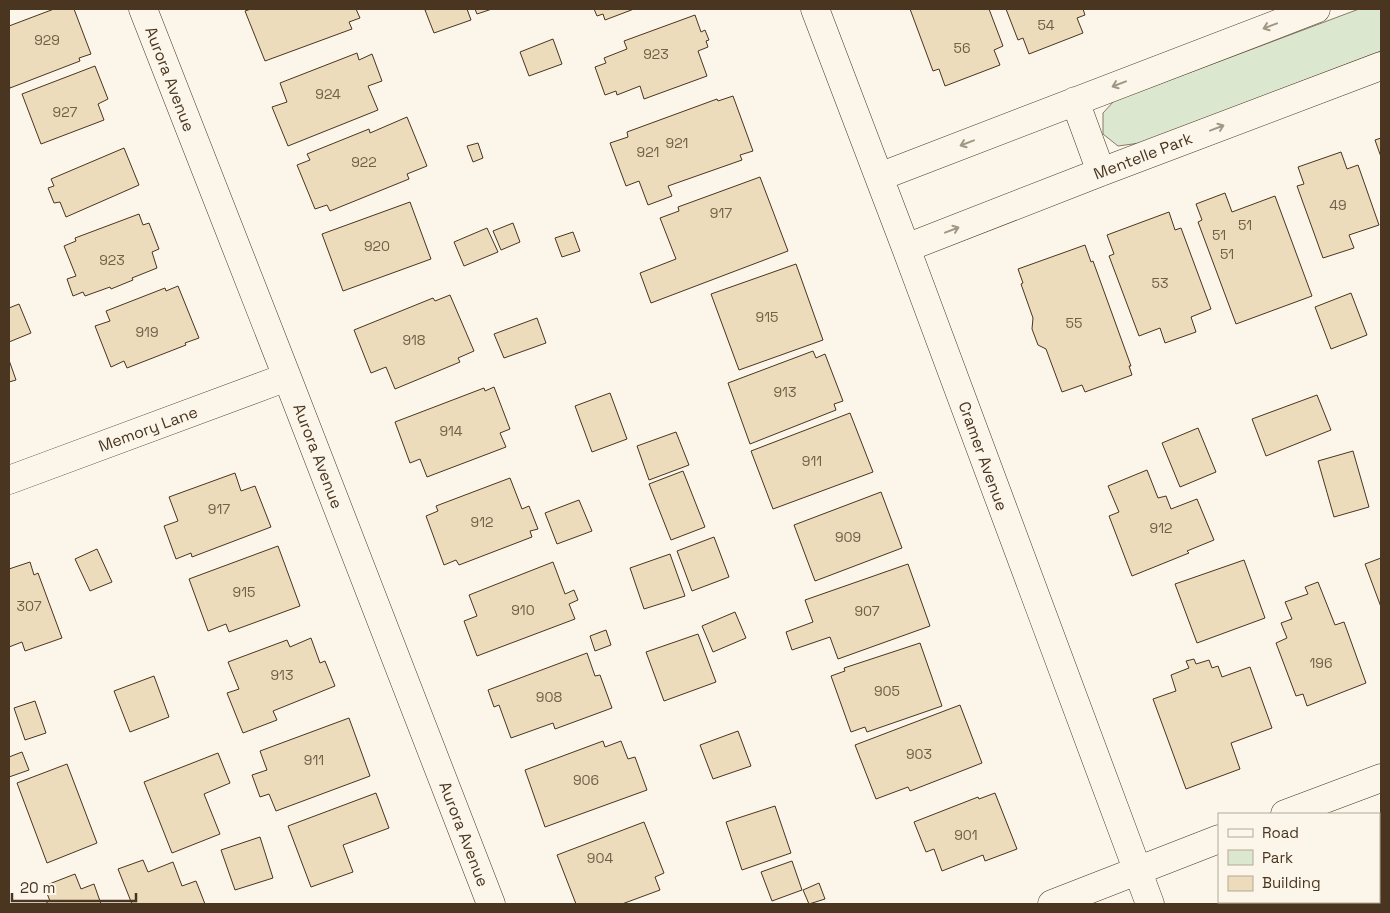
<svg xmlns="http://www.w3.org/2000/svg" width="1390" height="913" viewBox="0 0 1390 913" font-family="'Space Grotesk',sans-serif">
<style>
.green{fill:#dce7d0;stroke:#887966}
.building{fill:#ecdcbc;stroke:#4a3520}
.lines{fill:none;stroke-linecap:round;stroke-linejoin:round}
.minor-casing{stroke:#4a3520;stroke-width:29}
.minor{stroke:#fbf6e9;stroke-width:28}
.oneway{stroke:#a29684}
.labels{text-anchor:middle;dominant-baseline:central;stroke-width:4;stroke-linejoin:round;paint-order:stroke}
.number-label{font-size:14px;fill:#725f47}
.street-label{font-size:16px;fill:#4a3520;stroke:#fbf6e9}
</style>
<rect width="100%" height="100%" fill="#fbf6e9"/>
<path class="green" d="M1359 9H1381V51L1140 143 1118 146 1103 134V113L1114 101Z"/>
<path class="building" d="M54 9H74L91 54 79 58 80 61 10 88 9 84V26Z
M251 9H356L360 18 349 22 352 29 265 61 245 11Z
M429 9H467L471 20 434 33 425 10Z
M475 9H492L477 14Z
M594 9H634L605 20 603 14 597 16Z
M910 9H989L1003 46 994 50 1000 65 945 86 939 69 933 71Z
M1006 9H1083L1085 15 1077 18 1083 33 1029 54 1023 38 1018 40Z
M695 15 701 32 705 30 709 40 706 41 708 47 698 51 707 76 644 99 640 86 617 95 616 91 605 95 595 67 606 63 604 58 627 49 624 41Z
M553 39 562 64 529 76 520 52Z
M357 53 359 60 372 54 382 81 368 86 378 110 288 146 272 107 287 102 280 83Z
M95 66 108 99 98 104 104 120 41 144 22 94Z
M733 96 753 151 740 155 742 160 668 186 672 196 648 205 639 181 626 186 610 143 628 137 627 132 717 99 718 101Z
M407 117 427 166 407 174 409 179 330 211 327 205 315 209 297 165 310 160 307 154 369 129 370 133Z
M1381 138V157L1375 140Z
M478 143 483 158 473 162 467 146Z
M124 148 139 185 66 217 60 202 54 203 48 188 54 186 51 179Z
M1341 152 1347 169 1358 165 1379 225 1349 235 1354 248 1323 258 1297 186 1304 184 1298 167Z
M760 177 788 251 651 303 640 273 676 259 660 218 679 211 678 207Z
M1225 193 1232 212 1275 196 1312 296 1236 324 1198 222 1202 220 1196 204Z
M410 202 431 259 343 291 322 234Z
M1169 212 1175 230 1181 228 1211 309 1191 317 1196 332 1165 343 1160 328 1139 336 1109 256 1114 254 1107 235Z
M139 214 143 225 149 223 159 249 152 252 157 268 132 278 133 280 111 289 110 287 85 296 83 292 73 296 67 279 76 276 64 246 76 241 75 238Z
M513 223 520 242 501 250 493 231Z
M487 228 498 252 464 266 454 242Z
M573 232 580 251 562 257 555 238Z
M1085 245 1091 262 1093 261 1131 366H1129L1132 375 1085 392 1082 385 1062 392 1046 349 1038 345 1032 329 1033 318 1021 284 1023 283 1018 269Z
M796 264 823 340 739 370 711 294Z
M178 286 199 338 185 343 186 345 127 368 124 361 111 367 95 326 110 321 106 311 165 288 166 291Z
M1351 293 1367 335 1331 349 1315 307Z
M450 295 474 351 458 358 460 362 395 389 386 367 371 373 354 330 433 298 435 301Z
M19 304 31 333 9 342V308Z
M537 318 546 343 504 358 494 334Z
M813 351 816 358 825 354 843 401 834 404 836 410 750 444 728 383Z
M9 360 16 380 9 382Z
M494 387 510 429 500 433 506 447 427 477 420 459 410 463 395 422 484 388 485 391Z
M610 393 627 439 592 452 575 406Z
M1317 395 1331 430 1266 456 1252 419Z
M850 413 873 472 773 509 751 451Z
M1198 428 1216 472 1180 487 1162 443Z
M676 432 689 465 649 480 637 446Z
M1353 451 1369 507 1334 517 1318 461Z
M1147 470 1158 498 1166 496 1171 509 1197 499 1214 540 1187 551 1189 553 1132 576 1109 516 1119 512 1108 486Z
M683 471 705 527 671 540 649 484Z
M235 473 241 491 255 486 271 527 192 557 191 553 176 559 164 526 178 521 169 497Z
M510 478 522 509 529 506 538 529 530 531 532 537 459 565 456 560 444 565 426 516 438 511 436 506Z
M881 492 902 548 815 581 794 525Z
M579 500 592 531 557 544 545 513Z
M714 537 729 577 692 591 677 551Z
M278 546 300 606 229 632 226 624 208 631 189 579Z
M97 549 112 582 90 591 75 559Z
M670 554 685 596 644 609 630 568Z
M1381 558V607L1365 564Z
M1244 560 1265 618 1197 643 1175 584Z
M30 562 34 575 38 573 62 638 25 651 22 642 9 647V569Z
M553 562 565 594 574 590 578 600 569 604 575 619 477 656 464 621 477 616 469 595Z
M908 564 930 626 838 659 830 637 792 650 786 632 813 622 805 600Z
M1318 582 1335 625 1344 622 1366 683 1307 706 1303 694 1296 696 1276 643 1287 638 1281 623 1292 619 1285 602 1308 594 1305 587Z
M735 612 746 638 713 652 702 626Z
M606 630 611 645 595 651 590 636Z
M698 634 716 682 664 701 646 652Z
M311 638 320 663 325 661 335 686 273 711 277 720 243 733 227 693 239 689 228 662 287 640 290 647Z
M920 643 942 706 867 732 865 727 851 732 831 676 845 671 844 668Z
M587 653 595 676 600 675 612 708 555 729 553 723 511 738 499 705 494 707 488 690Z
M1194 659 1196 664 1209 660 1212 668 1218 666 1222 677 1250 667 1272 728 1231 743 1240 769 1186 789 1153 699 1176 691 1171 675 1189 668 1186 661Z
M154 676 169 717 130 732 114 691Z
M35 701 46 733 25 740 14 708Z
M960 705 982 763 910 791 908 787 876 799 855 745Z
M349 718 370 776 276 811 269 794 260 797 252 775 267 770 260 751Z
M738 731 751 766 713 779 700 745Z
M603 741 605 747 621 741 628 759 635 757 647 790 545 827 525 770Z
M22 752 29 770 9 777V757Z
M218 753 230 783 204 794 220 834 172 853 144 782Z
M67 764 97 843 47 863 17 783Z
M376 793 389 828 343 845 353 872 311 887 288 826Z
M995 793 1017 849 985 861 983 855 942 871 934 849 926 852 914 822 978 797 979 799Z
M775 806 791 853 742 870 726 822Z
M644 822 664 873 655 877 660 890 622 904H576L557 855Z
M260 837 273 878 235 890 221 850Z
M143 860 148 872 173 862 182 886 196 881 205 904H132L118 869Z
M792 861 802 890 772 901 761 872Z
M75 874 81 889 94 884 101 904H47V902L50 901 44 886Z
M819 883 825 899 809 904 803 890Z"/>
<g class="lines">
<defs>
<path id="minor" d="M143 9 287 377 491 904
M815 9 906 248 1150 904
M1075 101 1101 172
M879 177 1316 9
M906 248 1101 172 1381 66
M9 480 287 377
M1285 814 1381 778
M1052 904 1219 839"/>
</defs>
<use href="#minor" class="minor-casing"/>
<use href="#minor" class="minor"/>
</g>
<defs><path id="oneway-shaft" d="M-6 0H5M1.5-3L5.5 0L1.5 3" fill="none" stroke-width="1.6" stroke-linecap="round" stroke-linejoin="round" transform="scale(1.25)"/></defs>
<g class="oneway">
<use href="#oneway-shaft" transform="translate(1270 26) rotate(159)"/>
<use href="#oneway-shaft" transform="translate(1119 84) rotate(159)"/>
<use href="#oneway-shaft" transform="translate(1217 128) rotate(-21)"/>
<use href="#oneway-shaft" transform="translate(967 143) rotate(159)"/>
<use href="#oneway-shaft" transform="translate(952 230) rotate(-21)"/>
</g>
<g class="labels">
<g class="number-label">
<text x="1046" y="25">54</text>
<text x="47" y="40">929</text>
<text x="962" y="48">56</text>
<text x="656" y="54">923</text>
<text x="328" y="94">924</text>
<text x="65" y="112">927</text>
<text x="677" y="143">921</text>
<text x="648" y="152">921</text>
<text x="364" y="162">922</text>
<text x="1338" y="205">49</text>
<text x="721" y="213">917</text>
<text x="1245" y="225">51</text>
<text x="1219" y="235">51</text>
<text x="377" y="246">920</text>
<text x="1227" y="254">51</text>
<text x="112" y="260">923</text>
<text x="1160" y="283">53</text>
<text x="767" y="317">915</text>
<text x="1074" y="323">55</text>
<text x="147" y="332">919</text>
<text x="414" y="340">918</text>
<text x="785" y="392">913</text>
<text x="451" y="431">914</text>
<text x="812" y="461">911</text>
<text x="219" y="509">917</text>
<text x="482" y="522">912</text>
<text x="1161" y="528">912</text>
<text x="848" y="537">909</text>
<text x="244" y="592">915</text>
<text x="29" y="606">307</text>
<text x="523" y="610">910</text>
<text x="867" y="611">907</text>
<text x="1321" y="663">196</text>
<text x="282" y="675">913</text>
<text x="887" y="691">905</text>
<text x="549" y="697">908</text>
<text x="919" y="754">903</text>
<text x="314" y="760">911</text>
<text x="586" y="780">906</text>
<text x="966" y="835">901</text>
<text x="600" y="858">904</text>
</g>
<g class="street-label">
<text transform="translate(170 79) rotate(69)">Aurora Avenue</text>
<text transform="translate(1143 156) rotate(-21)">Mentelle Park</text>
<text transform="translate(148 429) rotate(-20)">Memory Lane</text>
<text transform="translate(318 456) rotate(69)">Aurora Avenue</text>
<text transform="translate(983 456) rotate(70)">Cramer Avenue</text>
<text transform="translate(464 834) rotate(69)">Aurora Avenue</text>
</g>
</g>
<rect width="1390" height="913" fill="none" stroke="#4a3520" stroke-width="20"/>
<rect x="1218" y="813" width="162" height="90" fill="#fbf6e9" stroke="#b4a999"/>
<rect x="1228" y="829" width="25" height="8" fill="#fbf6e9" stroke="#b4a999"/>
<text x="1262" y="838" font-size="15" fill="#4a3520">Road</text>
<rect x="1228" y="850" width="25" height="15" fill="#dce7d0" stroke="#b4a999"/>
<text x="1262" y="863" font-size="15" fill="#4a3520">Park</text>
<rect x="1228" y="876" width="25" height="15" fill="#ecdcbc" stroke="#b4a999"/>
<text x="1262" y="888" font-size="15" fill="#4a3520">Building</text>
<path d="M12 893v8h124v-8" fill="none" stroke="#4a3520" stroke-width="2.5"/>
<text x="20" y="893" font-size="15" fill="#4a3520" stroke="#fbf6e9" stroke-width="4" paint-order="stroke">20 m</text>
</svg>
